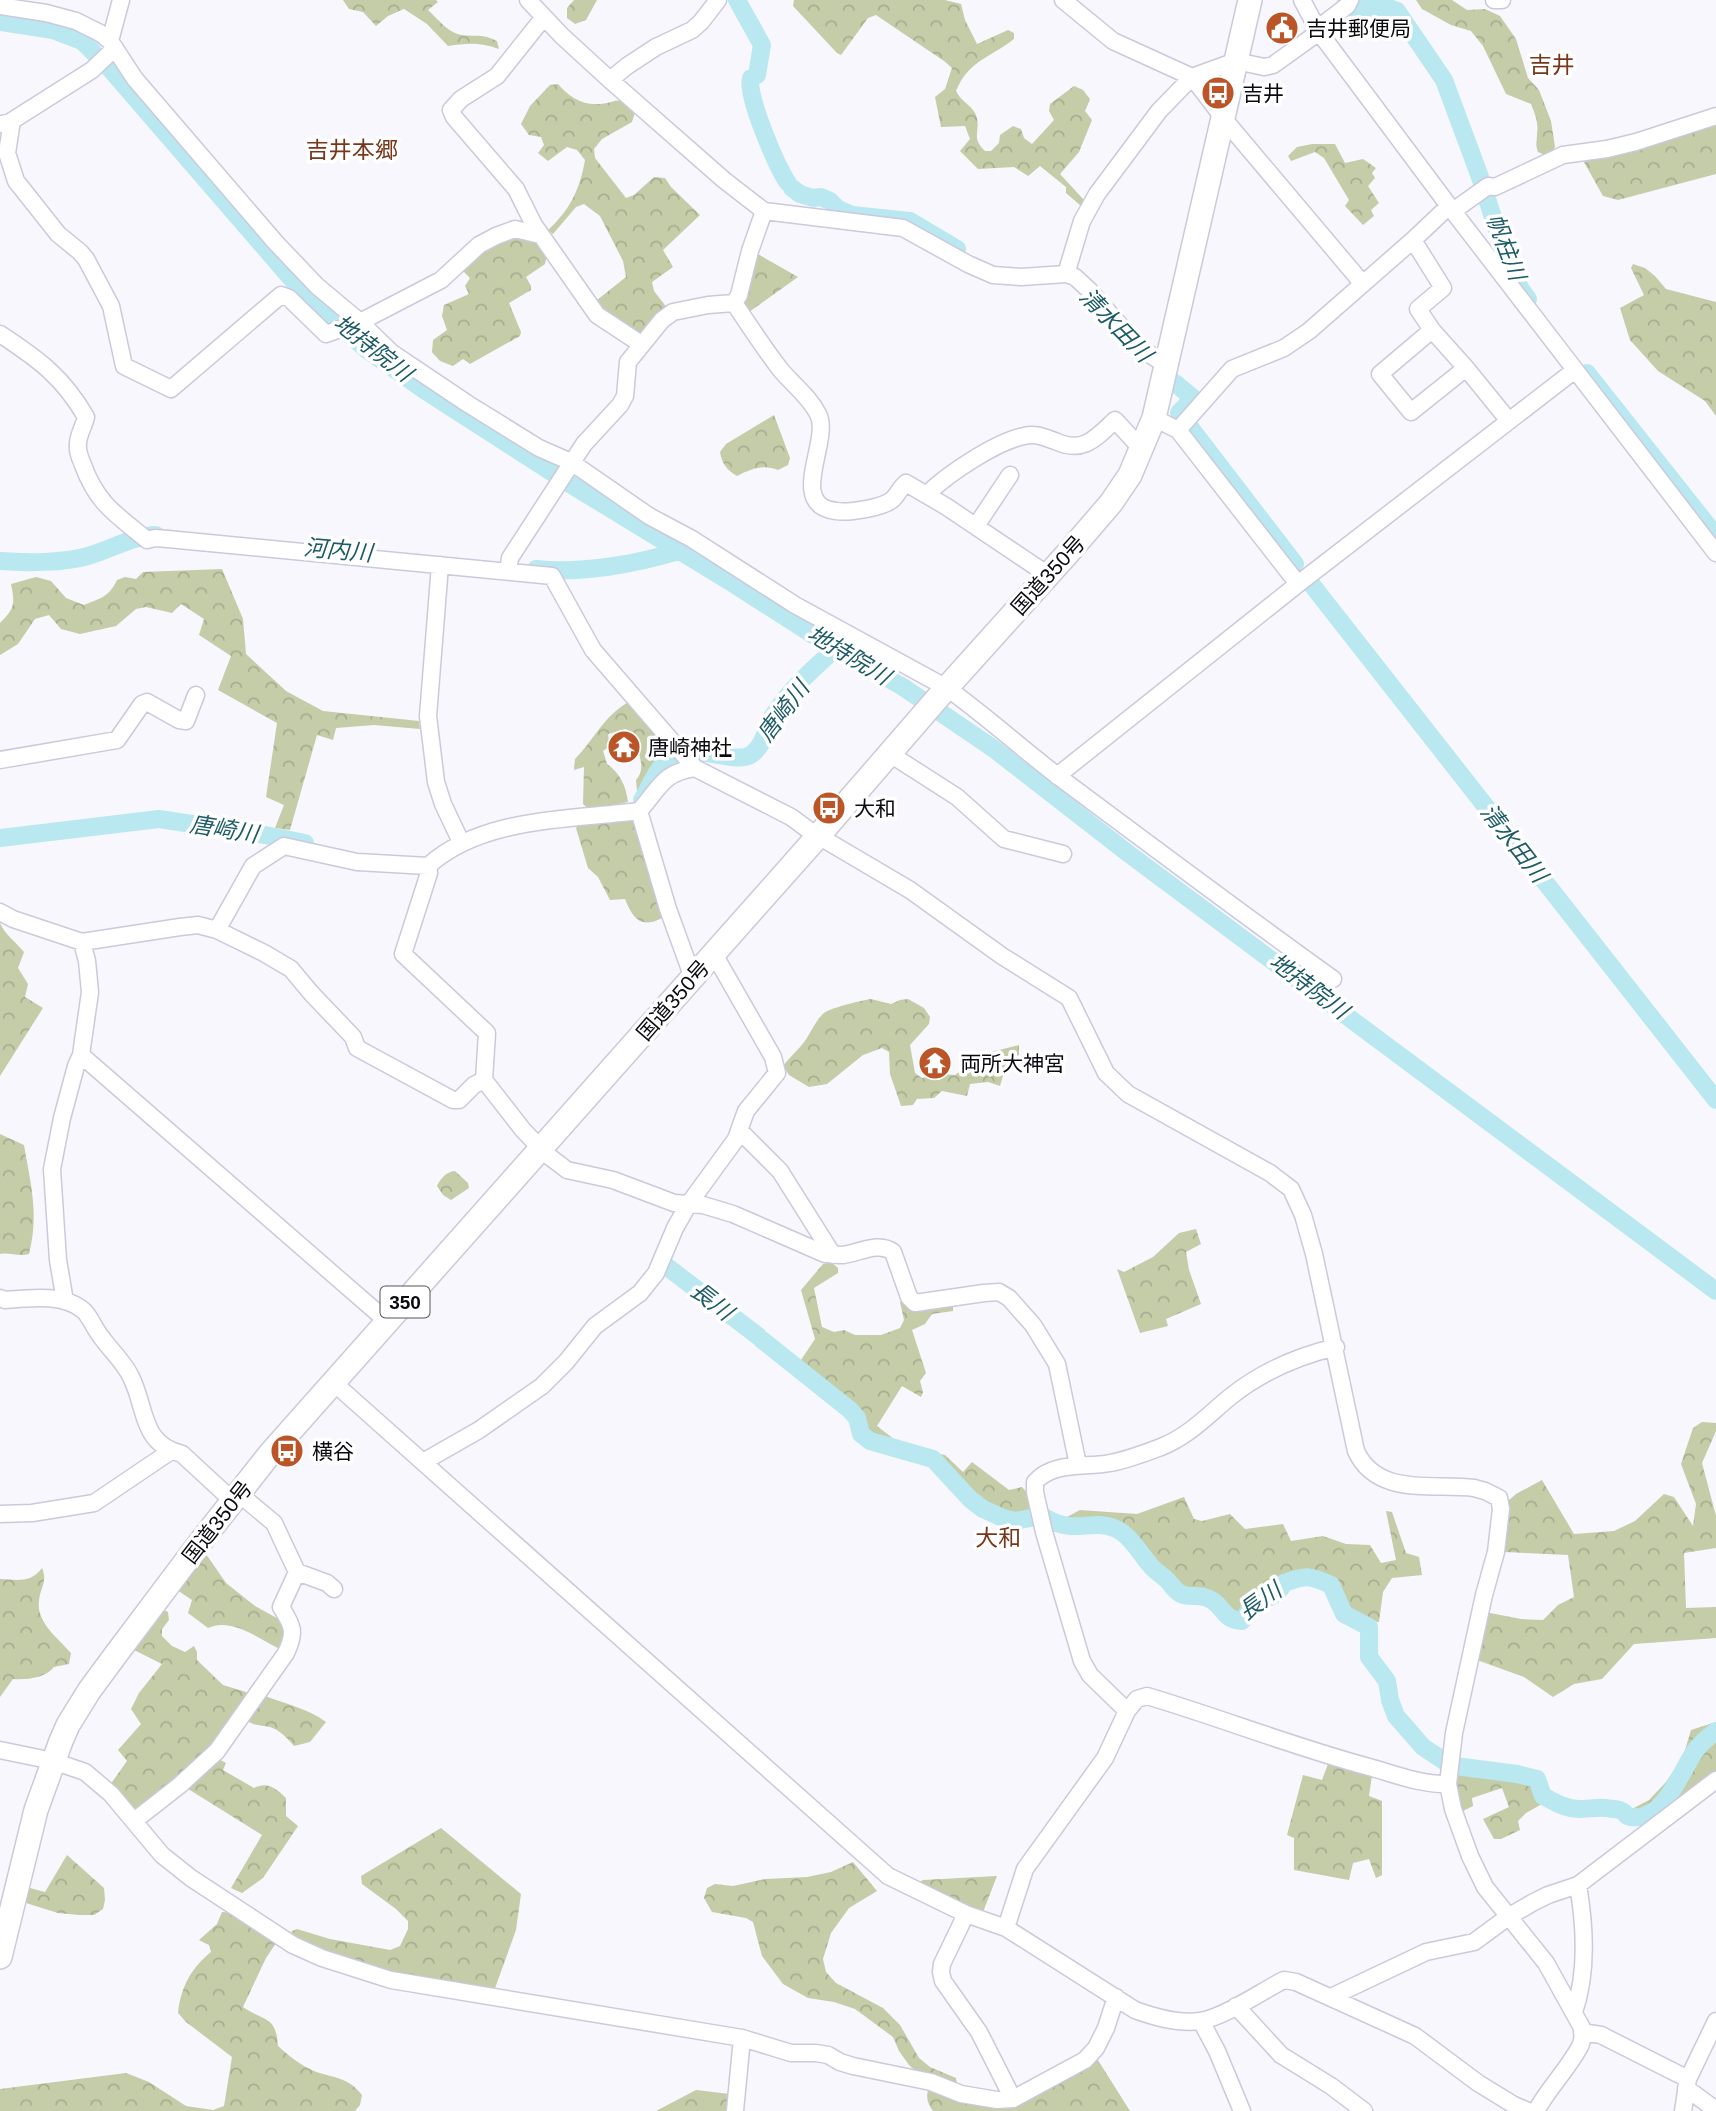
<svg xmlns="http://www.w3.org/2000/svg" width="1716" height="2111" viewBox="0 0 1716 2111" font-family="Arial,'Noto Sans JP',sans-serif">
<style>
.forest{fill:url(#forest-crowns)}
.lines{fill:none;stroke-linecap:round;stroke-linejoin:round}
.river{stroke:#b9e8f1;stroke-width:18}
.minor-casing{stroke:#cbc9dc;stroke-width:19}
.highway-casing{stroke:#cbc9dc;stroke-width:26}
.minor{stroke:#fff;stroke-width:16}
.highway{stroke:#fff;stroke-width:23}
.labels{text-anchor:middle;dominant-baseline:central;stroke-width:7;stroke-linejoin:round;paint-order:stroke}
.shield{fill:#fff;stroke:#545458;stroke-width:2}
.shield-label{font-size:19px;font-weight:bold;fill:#0b0a10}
.poi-label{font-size:21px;fill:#0b0a10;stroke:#fff;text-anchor:start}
.street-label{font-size:21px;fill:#0b0a10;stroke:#fff}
.neighbourhood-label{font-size:23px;fill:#78371b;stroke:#fff}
.water-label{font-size:23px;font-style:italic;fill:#1d5b66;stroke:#fff}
</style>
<defs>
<pattern id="forest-crowns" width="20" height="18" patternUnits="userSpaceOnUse" patternTransform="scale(1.75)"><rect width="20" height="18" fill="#c4cca8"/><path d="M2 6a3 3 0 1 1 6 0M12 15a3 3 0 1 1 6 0" fill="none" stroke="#a7ae90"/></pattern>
</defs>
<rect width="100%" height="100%" fill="#f8f7fe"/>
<path class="forest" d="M343 0H436L438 2 428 10C438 19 448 33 462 35 477 37 481 33 497 41L499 49C480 42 467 43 448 46L427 24 404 9 388 16 376 26 363 12 349 9Z
M574 0H597L586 20 575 24 567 18V8Z
M794 0H945L961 4 965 20 977 44 1008 30 1014 33V39C991 57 968 61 956 91 961 102 974 106 977 118 980 132 971 138 985 151H991L999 143 1000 135 1013 126 1021 129 1024 138 1032 144 1054 120 1049 111 1050 104 1074 86 1083 90 1090 99 1085 111 1092 120 1079 152 1060 174 1084 200 1081 206 1066 193V187L1040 166 1028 176 1014 167 978 169 960 151 970 139 965 126 941 127 935 97 945 89 952 68 944 61 876 15 868 18 841 55 837 53 793 6Z
M1416 0H1452L1467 10 1485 9 1500 16 1516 39 1528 78 1539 90 1551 121 1555 147 1552 152 1545 155 1538 152C1535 144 1537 142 1537 134 1539 123 1535 114 1531 104L1506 94 1483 46 1471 31 1451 25 1422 9Z
M558 84C567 95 581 105 597 104 611 104 614 98 630 101L635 112 632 122 602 139 594 149 595 158 626 198 634 195 654 177 665 178 671 187 700 215 663 250 673 267 652 282 654 291 668 309 640 337 598 310 597 300 626 277 623 261 600 216 584 204 576 207 553 234 548 230C570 210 580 189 585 160L577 150 567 147 548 161 538 153 544 145 541 137 529 135 521 124 530 106 550 85Z
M1716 121V174L1618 200 1603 196 1584 162Z
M1312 144H1335L1345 163 1363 159 1376 168 1372 173 1375 178 1368 186 1379 203 1371 210 1374 216 1363 225 1345 206 1349 200 1324 158 1315 152 1291 161 1288 156 1297 147Z
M515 233 537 241 547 254 545 264 526 277 531 286V290L509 303 521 332 520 336 470 364 463 359 453 366 440 361 432 352 433 340 447 330 442 316 444 305 469 294 465 286 470 278 458 266Z
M756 253 798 277 749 312 738 301Z
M1633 264 1645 268 1655 276 1666 289 1716 302V416L1705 401 1658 371 1630 340 1620 308 1644 295 1631 268Z
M774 415 790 458 788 465 778 470C763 464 751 469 737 476 727 470 722 464 720 452L726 444Z
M222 569 243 619 246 654 286 691 323 711 419 721 420 729 374 725 336 728 333 740 317 735 290 830 275 828 284 805 266 797 277 723 218 690 231 656 199 635 204 619 181 604 172 613 146 607 136 609 116 626 80 634 61 629 49 615 35 619 18 644 0 655V623C15 608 15 604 11 584L36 577 51 581 66 598 84 605C101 598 109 597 117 580L125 577 136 579 143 572Z
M627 703 636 706 685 761 660 778 648 782 640 797 637 791 636 780C649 766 635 743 626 729L608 734 610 746 603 751 607 764C620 773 626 786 628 802L590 810 583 804 584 767 574 770 575 759C593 741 604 716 627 703Z
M631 815 636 820 663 911 662 918C641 929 633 919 625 899L610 900 598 877 588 868 576 828 580 823Z
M0 923C5 935 16 942 24 952L18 968 28 984 25 997 43 1008 0 1076Z
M871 999 891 1004 900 1000 908 999 924 1008 930 1017 929 1024 910 1045 915 1073 922 1078 941 1074 955 1075 987 1053 1019 1045V1055L1008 1059 1000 1086 988 1082 970 1084 967 1096 942 1091 934 1098 917 1099 913 1105 901 1106 890 1074 889 1052 882 1048 863 1055 827 1084 809 1087 789 1075 783 1066C790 1057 798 1050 805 1041 811 1032 816 1020 824 1013 830 1008 863 1000 871 999Z
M0 1134 24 1145C31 1186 39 1213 29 1254 18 1257 10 1252 0 1254Z
M455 1171 468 1183 469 1188 451 1200 443 1195 437 1186C441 1178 446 1172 455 1171Z
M1196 1229 1201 1244 1186 1252 1189 1270 1201 1304 1166 1319 1168 1326 1140 1333 1117 1269 1124 1272 1153 1257 1179 1233Z
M831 1262 838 1268V1273L814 1288 822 1327 834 1332 844 1330 855 1335H881L900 1328 904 1320 900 1302 906 1299 953 1300V1311L932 1314 925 1324 912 1330 926 1373 920 1381 923 1392 921 1397 902 1386 877 1426 899 1443 915 1449 945 1455 963 1472 972 1462 1009 1490 1022 1487 1030 1496V1510L1026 1516 1014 1518 983 1505 936 1457 869 1437C860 1428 860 1414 851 1404 836 1389 816 1376 799 1363L815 1339 801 1290 823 1264Z
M1702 1422 1716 1423V1431L1702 1463 1716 1516V1548L1684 1553 1686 1608 1716 1607V1638L1634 1644 1602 1679 1574 1684 1553 1697 1524 1677 1477 1660 1485 1612 1521 1619 1543 1620 1558 1605 1574 1597 1568 1555 1505 1552 1509 1500 1516 1494 1542 1480 1574 1534 1614 1531 1635 1521 1664 1494 1674 1497 1693 1526 1696 1504 1681 1464 1693 1428Z
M1184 1497 1194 1519 1202 1521 1230 1514 1245 1529 1283 1524 1291 1541 1323 1536 1346 1544 1370 1545 1381 1563 1396 1560 1386 1511 1392 1512 1406 1553 1419 1557 1422 1575 1392 1578 1383 1592 1379 1622 1367 1621 1347 1611 1333 1582 1312 1571 1298 1572 1280 1581 1276 1589 1250 1601 1245 1612 1240 1616 1232 1615 1208 1594 1185 1592 1153 1564 1122 1527 1110 1521 1068 1524 1065 1518 1080 1510 1137 1514Z
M206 1554 226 1583 255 1606 284 1622 288 1633 280 1649C259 1639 232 1617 208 1628L188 1613 192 1600 177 1590Z
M42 1568C48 1581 40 1588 39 1601 36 1622 58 1638 71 1653L69 1664 54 1667C45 1678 27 1680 13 1679L0 1697V1579C18 1580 31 1583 42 1568Z
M162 1609 168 1612 169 1620 162 1629V1636L172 1646 185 1652 194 1646 197 1652V1660L223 1685 246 1692 249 1696 212 1750 135 1814 110 1785 127 1761 118 1750 141 1724 131 1709 139 1693 162 1664 132 1649Z
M263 1695C284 1704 308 1708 326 1722L310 1742 294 1746C288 1739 280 1730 270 1727 261 1725 255 1726 247 1721Z
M1716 1722V1774L1643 1830 1628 1811 1649 1800 1666 1782 1683 1757 1691 1730Z
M215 1757 226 1763 223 1770 254 1788C267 1781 276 1788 286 1798V1816L298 1826 263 1878 242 1893 231 1888 262 1835 185 1787Z
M1328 1764 1372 1775 1369 1796 1382 1801V1875L1376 1878 1369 1859 1353 1863 1349 1880 1294 1870V1838L1287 1835 1303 1775 1322 1780Z
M1453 1770 1513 1776 1530 1780 1542 1804 1526 1813 1518 1821 1520 1830 1501 1839H1494L1483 1819 1509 1807 1502 1788 1472 1798 1473 1806 1461 1812Z
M441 1828 521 1894 516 1930 494 1991 380 1970 334 1956 290 1936 292 1931 297 1929 330 1939 390 1950 400 1946 408 1929V1921L396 1909 362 1884 361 1876Z
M67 1855 104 1888 105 1900 103 1909 94 1915H79L58 1913 26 1903V1895L30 1888 45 1892Z
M853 1862 877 1891 849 1908 831 1933 823 1959 826 1972 836 1983 883 2008 900 2025 919 2058 930 2067 956 2078 957 2083 955 2086 918 2073 909 2065 899 2051 893 2037 855 2009 834 2002 808 1998 783 1984 762 1956 753 1922 746 1918 712 1912 704 1898 707 1888 715 1884 733 1886 765 1879 807 1877 831 1872Z
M997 1876 983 1912 954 1902 921 1886 920 1882 923 1880Z
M222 1912C238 1912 267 1930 276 1943L266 1958 243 2007C265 2022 276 2015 278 2046 289 2056 300 2065 314 2071 335 2079 347 2076 362 2095L360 2105 355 2111H0V2089L126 2073 149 2082 186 2106 213 2110 224 2106 232 2057 186 2022 178 2013C181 1987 191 1968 211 1952L209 1945 199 1940 217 1924Z
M1096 2057 1130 2111H933C928 2104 925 2097 929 2088L979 2105 1017 2106Z
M696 2090 730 2094 728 2111H656Z"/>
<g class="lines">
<path class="river" d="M737 0 762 45 757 75 751 78C745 93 777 167 788 183
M1346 0 1352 7 1389 8 1397 11 1444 80 1480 177 1507 261 1520 288 1528 299
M0 22 53 30 82 41 112 71 290 277 320 308 367 350 424 390 570 484 729 581 835 649 903 687 994 749 1129 854 1716 1291
M792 188 800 194 813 198 821 197 830 201 838 209 852 215 910 221 957 249
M1587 373 1716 536
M1175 383 1193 398 1179 413 1295 564
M0 561C26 563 64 563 88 556 109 550 136 535 156 535
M536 569C581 574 636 564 679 551
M1312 585 1716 1100
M642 800C648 790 653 777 661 767 686 734 732 768 752 754 764 745 766 729 773 716 788 691 813 669 835 649
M0 838 159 819 265 835 305 843
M666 1266 758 1336
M761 1339 850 1410 857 1418 861 1434 870 1441 933 1459 970 1499 983 1509 1003 1518 1015 1521 1036 1517
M1046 1518C1075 1535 1090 1519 1114 1528 1129 1533 1141 1555 1151 1566 1156 1572 1162 1575 1167 1580 1171 1584 1174 1589 1178 1592 1187 1600 1201 1592 1213 1601 1226 1610 1224 1620 1242 1621L1254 1603C1266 1599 1278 1596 1284 1583 1306 1575 1309 1575 1331 1585L1344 1614 1369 1627V1657L1387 1681 1390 1700 1396 1716 1423 1747 1444 1761
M1455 1766 1517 1774 1537 1779 1543 1796C1555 1802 1565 1809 1579 1809 1588 1809 1597 1807 1606 1808 1611 1809 1618 1809 1622 1811 1629 1815 1623 1816 1631 1817 1663 1822 1680 1774 1693 1754 1699 1744 1707 1738 1716 1731"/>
<defs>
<path id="minor" d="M528 0 562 36 610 80 724 180 764 211 903 228 968 264 993 275 1021 277 1066 274 1075 277 1089 290 1140 348 1166 365
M1063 0 1113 41 1192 77 1236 61 1264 67 1273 65 1319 32
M1302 0 1319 32 1449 206 1716 553
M1494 0H1502
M0 6 46 13 76 21 100 33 110 41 135 79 276 243 317 286 360 322 392 353 468 404 539 448 571 462 649 516 692 539 795 605 947 688C986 716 1021 748 1059 777 1150 845 1241 913 1333 979
M544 17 497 76 461 99 451 110 454 117 516 189 534 225 597 315 641 344
M1317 29 1347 6 1350 0
M110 41 121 0
M610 80 627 66 656 47 692 30 701 22 718 0
M10 122 11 127 7 153 16 181 58 234 80 252 86 259 111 306 124 366 171 389 281 295 289 298 326 334 360 322 441 280 479 245 496 236 515 229 540 235
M2 124 10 122 92 70 115 48
M1453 211 1488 186 1495 187 1563 155 1607 149 1636 142 1716 116
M1413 240 1443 288 1418 309 1432 330
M1066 274 1082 221 1097 194 1159 111 1192 77 1228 124 1363 284
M734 303C749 325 763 347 780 369 792 384 809 396 818 414 832 440 786 505 836 511 848 513 884 508 893 499 898 494 900 488 906 483L947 507 1048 575
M734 303 739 295 750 251 764 211
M0 334C38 359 63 377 86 417 84 426 78 435 78 444 77 451 80 458 83 465 97 504 117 515 147 540L155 538 168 539 552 576 593 650 695 768 791 817 810 831 910 890 1002 956 1069 998 1106 1073 1128 1094 1270 1173 1291 1189 1303 1215 1314 1254 1356 1451C1377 1497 1433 1483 1474 1488L1485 1491 1499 1498 1501 1509 1496 1552 1484 1595 1454 1733 1448 1784 1453 1809 1470 1856 1485 1887 1546 1963 1581 2026C1583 2033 1583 2042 1579 2048 1567 2070 1548 2089 1536 2111
M1466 368 1432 330 1380 374 1411 412 1466 368 1509 421
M1154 418 1178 430 1298 584
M1178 430 1232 369 1284 348 1309 331 1413 240 1449 206
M927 494C948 474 995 442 1024 436 1036 433 1043 437 1055 441 1083 454 1095 439 1115 420L1138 445 1144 446
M976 526 1010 475
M440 565 428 716 436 782 443 804 461 842
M508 571 510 558 584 444 620 405 625 396 628 362 662 320 673 312 708 305 734 303
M890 754 957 797 1004 839 1063 854
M0 760 117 740 142 704 147 702 179 720 186 721 196 695
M1057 776 1298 584 1575 370
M639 811 668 909 693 978
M428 866 429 873 403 954 487 1033 484 1080 523 1130 546 1154 567 1170 613 1180 674 1203 703 1205 733 1214 825 1254C831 1254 837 1255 843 1255 859 1253 879 1241 893 1252L909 1297 915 1303 984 1293 999 1292 1009 1298 1033 1325 1057 1364 1078 1465
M0 912 13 919 82 942 180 927 198 925 217 930 264 953 291 969 311 993 353 1037 357 1048 453 1100H459L474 1085 484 1080
M217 930 253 866 284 846 357 862 428 866C482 817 570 820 639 811 659 789 663 772 695 768
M81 1055 388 1322
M740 1131 780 1171 833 1255
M0 1298 5 1300C29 1298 64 1293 84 1311 91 1318 95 1330 102 1338 112 1352 124 1362 131 1377 147 1409 140 1443 182 1454L233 1501
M65 1301 58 1260 52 1169 62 1118 76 1066 81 1055 90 992 87 961 82 942
M334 1383 888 1876 966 1914 1006 1928 1135 2010C1154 2017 1179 2024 1200 2021 1223 2018 1262 1991 1284 1980L1296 1982 1415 2036 1478 2083 1514 2105 1528 2111
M423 1462 479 1430 542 1386 566 1362 595 1326 640 1293 656 1273 675 1228 688 1205 736 1139 746 1111 777 1073 773 1057 714 954
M238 1493 274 1523 297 1572 327 1583 334 1589
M0 1514 32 1513 94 1503 171 1451
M1127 1711 1090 1675 1082 1661 1044 1532 1035 1492V1482C1054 1461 1085 1468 1110 1463 1127 1460 1145 1453 1161 1447 1189 1436 1208 1415 1230 1397 1260 1373 1298 1356 1336 1347
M0 1750 53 1761 85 1772 111 1794 162 1855 191 1878 293 1945 322 1958 391 1980 742 2038 791 2053H816L828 2055 840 2062 853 2066 931 2082 961 2094 997 2100 1013 2099 1085 2060 1096 2048 1106 2028 1116 1997
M134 1821 180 1785 217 1751 286 1653C296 1632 293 1626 281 1607L297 1572
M966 1914 942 1964 941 1972 943 1981 979 2032 1013 2099
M1006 1928 1025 1869 1105 1758 1127 1711 1137 1699 1147 1696C1221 1718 1294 1747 1369 1767 1394 1774 1422 1785 1448 1784
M1331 1997 1426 1952 1474 1942 1508 1917 1532 1903 1548 1895 1578 1885 1716 1780
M1236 2006 1281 2055 1331 2086 1364 2111
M1574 2012C1588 1972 1585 1926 1578 1885
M1201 2021 1217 2051 1242 2111
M1582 2032 1601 2035 1688 2079
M1686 2088 1716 2110
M735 2111 742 2038
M1683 2111 1688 2079 1716 2021"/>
<path id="highway" d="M0 1957 36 1810 61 1741 68 1725 89 1691 114 1657 202 1540 269 1455 819 835 942 693 1068 553 1111 503 1130 475 1154 418 1250 0"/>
</defs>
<use href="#minor" class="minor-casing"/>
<use href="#highway" class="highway-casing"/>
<use href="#minor" class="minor"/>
<use href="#highway" class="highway"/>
</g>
<defs>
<symbol id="civic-disc" viewBox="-11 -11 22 22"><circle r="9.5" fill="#bb5528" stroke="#fff"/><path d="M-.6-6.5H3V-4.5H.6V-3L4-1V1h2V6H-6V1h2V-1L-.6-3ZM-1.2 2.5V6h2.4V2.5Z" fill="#fff"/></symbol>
<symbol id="bus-disc" viewBox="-11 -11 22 22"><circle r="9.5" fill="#bb5528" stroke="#fff"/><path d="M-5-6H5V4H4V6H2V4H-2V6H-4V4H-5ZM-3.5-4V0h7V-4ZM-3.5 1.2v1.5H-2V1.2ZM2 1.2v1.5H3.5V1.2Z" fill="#fff"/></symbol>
<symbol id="temple-disc" viewBox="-11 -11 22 22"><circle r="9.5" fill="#bb5528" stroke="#fff"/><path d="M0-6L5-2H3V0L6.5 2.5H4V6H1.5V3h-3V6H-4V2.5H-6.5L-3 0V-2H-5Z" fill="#fff"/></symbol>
</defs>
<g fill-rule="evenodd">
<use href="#civic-disc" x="1263" y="9" width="38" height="38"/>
<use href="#bus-disc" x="1199" y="74" width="38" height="38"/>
<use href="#temple-disc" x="605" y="728" width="38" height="38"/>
<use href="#bus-disc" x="810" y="789" width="38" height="38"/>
<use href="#temple-disc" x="916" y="1044" width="38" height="38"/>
<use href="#bus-disc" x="268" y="1432" width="38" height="38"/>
</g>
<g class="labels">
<rect class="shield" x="380.5" y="1286.5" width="49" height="31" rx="5"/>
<g class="shield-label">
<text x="405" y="1302">350</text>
</g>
<g class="poi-label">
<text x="1306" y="28">吉井郵便局</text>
<text x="1242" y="93">吉井</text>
<text x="648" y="747">唐崎神社</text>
<text x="854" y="808">大和</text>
<text x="960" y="1063">両所大神宮</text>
<text x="312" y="1451">横谷</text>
</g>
<g class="street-label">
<text transform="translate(1048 575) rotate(-48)">国道350号</text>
<text transform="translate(673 1000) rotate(-49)">国道350号</text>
<text transform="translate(217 1522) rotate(-52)">国道350号</text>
</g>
<g class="neighbourhood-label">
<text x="1552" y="65">吉井</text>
<text x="352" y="150">吉井本郷</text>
<text x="998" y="1538">大和</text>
</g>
<g class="water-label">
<text transform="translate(1506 247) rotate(69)">帆柱川</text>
<text transform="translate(1116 325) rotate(46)">清水田川</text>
<text transform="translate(373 348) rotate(38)">地持院川</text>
<text transform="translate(338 550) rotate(5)">河内川</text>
<text transform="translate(849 655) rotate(31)">地持院川</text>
<text transform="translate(783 711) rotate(-53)">唐崎川</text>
<text transform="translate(224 829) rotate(9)">唐崎川</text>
<text transform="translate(1514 843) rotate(52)">清水田川</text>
<text transform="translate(1309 986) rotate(37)">地持院川</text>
<text transform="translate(712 1301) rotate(38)">長川</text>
<text transform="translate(1260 1601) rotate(-36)">長川</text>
</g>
</g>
</svg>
